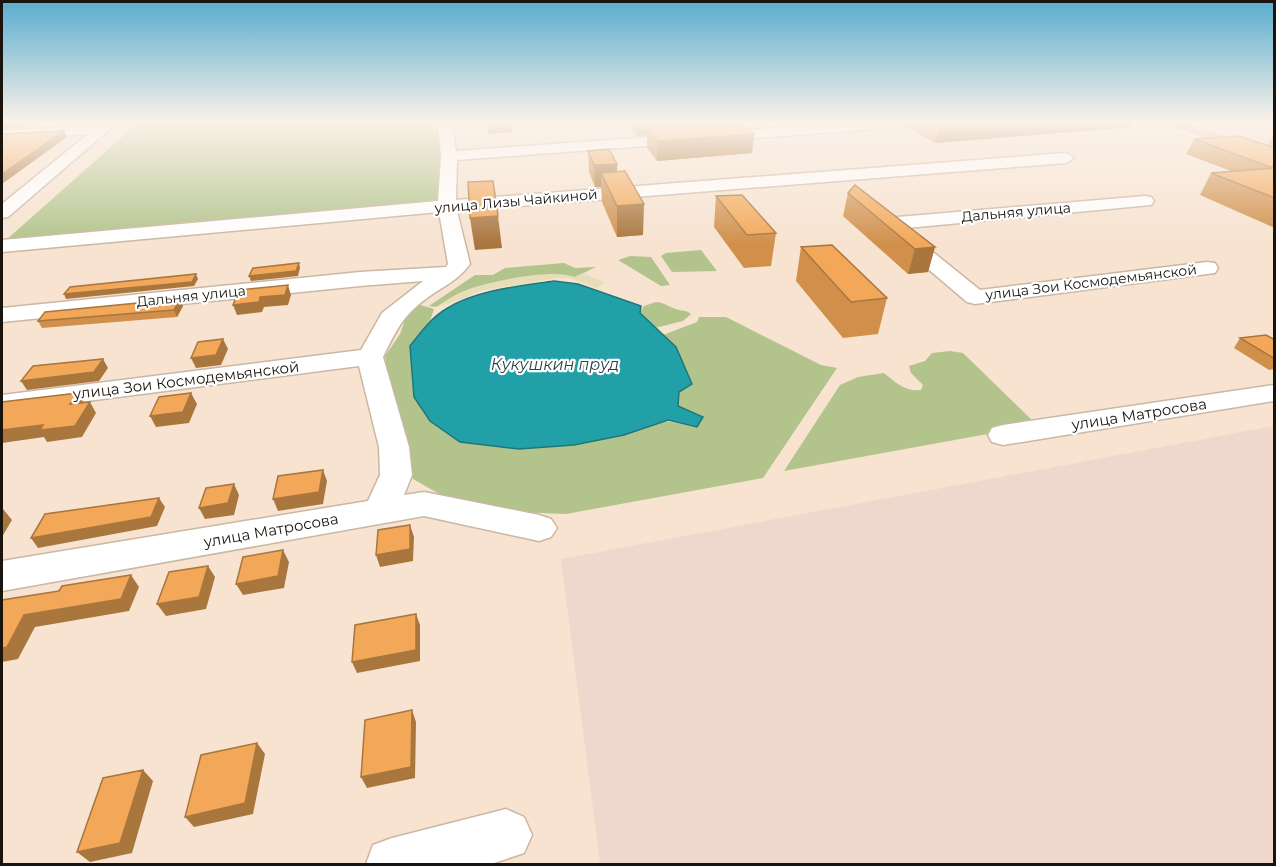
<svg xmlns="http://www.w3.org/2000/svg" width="1276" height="866" viewBox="0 0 1276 866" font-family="Montserrat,sans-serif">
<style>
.industrial{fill:#efd7ce}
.green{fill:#b2c48b}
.sand{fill:#e7ddb8}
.water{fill:#21a1a7;stroke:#1f7779;stroke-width:1.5}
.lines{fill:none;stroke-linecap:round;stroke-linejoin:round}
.minor-casing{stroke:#cab7a4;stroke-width:3}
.major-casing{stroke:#fff;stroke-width:3}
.minor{fill:#fff;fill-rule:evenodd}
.major{fill:#e6a9ac;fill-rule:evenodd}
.wall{fill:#d0904c}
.shaded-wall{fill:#a9763e}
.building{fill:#f2a858;stroke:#a9763e;stroke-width:1.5}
.labels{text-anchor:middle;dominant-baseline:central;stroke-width:4.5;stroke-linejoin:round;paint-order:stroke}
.far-street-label{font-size:14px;fill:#1b140d;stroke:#fff}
.street-label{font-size:15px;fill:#1b140d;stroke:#fff}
.water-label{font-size:16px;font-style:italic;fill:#294445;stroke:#fff}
</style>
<rect width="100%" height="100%" fill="#f7e3d0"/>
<path class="industrial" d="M1192 123H1274V152Z
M1274 426V864H600L561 559Z"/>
<path class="green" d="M138 123H439L446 205 6 240Z
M701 250 717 271 672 272 661 256 666 253Z
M630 256 651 257 670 285 661 286 618 260Z
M564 263 575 268 596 267 575 277H529L485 285 467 290 436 307 429 306 475 275H493L505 268Z
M656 302C666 303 669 307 676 309 683 312 685 309 691 314L683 321 655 328 640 313 644 306Z
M417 304 434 309 430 321 424 329 574 445 624 435 665 421 697 427 703 417 678 406 679 392 692 384 676 348 663 335 697 322 699 317H726L821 365 837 368 763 478 566 514 515 512 450 500 413 479 394 416 385 356 400 334 405 320Z
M950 351 963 353 1037 425 784 471 840 385 858 377 884 373C896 383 906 392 921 390L923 385 911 373 909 366 925 361 932 353Z"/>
<path class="sand" d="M583 273 605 283 597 288 570 278H556L480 291 460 300 436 307C447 300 457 293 469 289 493 281 552 268 575 277Z"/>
<path class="water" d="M554 281 578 284 641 306 640 313 676 347 692 384 679 392 678 406 703 417 697 427 668 420 624 435 574 445 519 449 460 442 430 421 414 397 410 346C420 333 432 317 446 309 475 290 521 286 554 281Z"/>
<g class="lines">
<defs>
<path id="minor" d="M102 123H117L8 217 2 218V204L88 134 2 139V131L99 125Z
M438 123H452L456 151 846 123H910L903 127 457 160 456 200 1066 153 1074 158 1066 163 457 211 470 264C458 281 443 286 427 298 402 316 396 331 383 357L409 447 412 475 404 495 424 492 539 515 551 519 557 528 551 537 539 541 424 516 2 591V561L368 501 380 475 379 447 359 366 2 412V395L361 350 382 313 423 281 360 286 2 322V308L360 272 446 267 448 264 439 212 2 252V240L438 201 441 156Z
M1145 196 1151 197 1154 201 1151 205 886 230 879 228 877 224 879 220 886 218Z
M901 230 908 232 980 290 1207 262 1215 263 1218 268 1215 273 1207 274 975 304 967 302 894 240 891 236 894 232Z
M1274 385V401L1003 445 992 442 988 435 992 428 1003 425Z
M506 809 524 817 532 835 524 853 491 864H366L373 845 392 838Z"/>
<path id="major" d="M1167 123H1188L1274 153V164L1169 126Z"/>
</defs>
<use href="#minor" class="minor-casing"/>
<use href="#major" class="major-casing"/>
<use href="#minor" class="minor"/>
<use href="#major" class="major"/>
</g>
<path class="wall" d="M627 123H725L754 134 752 153 657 161 647 148V135L637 136 627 124Z
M908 123H1133L1131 127 935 143 907 127Z
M1275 133V228L1200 195 1211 173 1231 171 1186 154 1194 139 1267 146Z
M588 151 617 172 643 235 617 237 602 202 601 187H595L589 172Z
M848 193 935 247 928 272 908 274 843 216Z
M716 196 776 233 771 266 744 268 714 227Z
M801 247 887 298 878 334 843 338 796 281Z
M183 306 177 317 42 328 38 321Z
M1240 338 1275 340V369L1269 370 1234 348Z"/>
<path class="shaded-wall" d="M2 123H28L20 128 2 129Z
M487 123H511L512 132 488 134Z
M637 123H725L647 129V135L637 136Z
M940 123H1133L1131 127 935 143Z
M64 131 67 137 2 184V174Z
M754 134 752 153 657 161 658 141Z
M617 164 618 185 601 173V187H595L594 165Z
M644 204 643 235 617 237V206Z
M498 216 502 248 475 250 470 218Z
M935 247 928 272 908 274 915 249Z
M299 263 300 268 298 276 251 281 249 276Z
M196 274 198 279 194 286 66 299 64 294Z
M288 285 291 295 288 305 264 307 262 312 237 315 233 305 260 297Z
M180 299 183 306 177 317 174 310Z
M223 339 228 349 221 365 196 368 191 358Z
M103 359 108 368 99 381 27 390 21 381Z
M78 393 85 404H70Z
M191 393 197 404 189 423 156 427 150 416Z
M90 402 96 413 82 437 47 442 44 437 2 443V430Z
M323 470 327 481 323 504 278 511 273 499Z
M234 484 239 495 234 515 205 519 199 508Z
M159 498 165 507 157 526 38 548 31 538Z
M3 509 12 520 2 537V511Z
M410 525 414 537 413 561 380 567 376 555Z
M283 550 289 562 284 588 243 595 236 584Z
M208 566 215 577 206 609 166 616 157 604Z
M131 575 139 587 129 611 35 627 18 659 2 662V648L24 615Z
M416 614 420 625V661L357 673 352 662Z
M412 710 416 722 415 778 367 788 361 777Z
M257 743 265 754 253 814 194 827 185 817Z
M143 770 153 781 132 853 90 862 77 852Z"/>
<path class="building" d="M729 123H741L754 134 658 141 647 129Z
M64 131 2 174V134Z
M1239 136 1275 148V166L1270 167 1194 139Z
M609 149 617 164 594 165 588 151Z
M1275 168V198L1211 173Z
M625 171 644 204 617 206 601 173Z
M493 181 498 216 470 218 468 182Z
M855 185 935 247 915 249 848 193Z
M742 195 776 233 747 235 716 196Z
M832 245 887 298 851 302 801 247Z
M299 263 296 271 249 276 253 268Z
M196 274 192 282 64 294 70 287Z
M288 285 285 295 260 297 259 302 233 305 239 290Z
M180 299 174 310 38 321 45 312Z
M1266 335 1275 340V359L1240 338Z
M223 339 216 355 191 358 198 342Z
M103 359 94 372 21 381 33 366Z
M78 393 70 404 90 402 75 426 40 430 43 425 2 430V402Z
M191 393 183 412 150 416 159 397Z
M323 470 319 492 273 499 278 476Z
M234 484 228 503 199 508 206 488Z
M159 498 151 517 31 538 45 514Z
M410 525V549L376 555 378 530Z
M283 550 278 576 236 584 243 557Z
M208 566 199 597 157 604 169 572Z
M131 575 121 599 24 615 7 647 2 648V600L59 591 62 586Z
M416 614V650L352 662 355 625Z
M412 710 411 767 361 777 365 720Z
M257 743 245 803 185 817 201 755Z
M143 770 120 843 77 852 103 778Z"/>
<linearGradient id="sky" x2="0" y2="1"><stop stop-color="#58acce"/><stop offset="0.5" stop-color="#fbf2ea"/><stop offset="1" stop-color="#fbf2ea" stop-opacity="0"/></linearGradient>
<rect width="1276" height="244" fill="url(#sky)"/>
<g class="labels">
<g class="far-street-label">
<text transform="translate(516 201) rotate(-5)">улица Лизы Чайкиной</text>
<text transform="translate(1016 212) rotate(-5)">Дальняя улица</text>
<text transform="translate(1091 282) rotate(-7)">улица Зои Космодемьянской</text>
<text transform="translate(191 296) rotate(-6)">Дальняя улица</text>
</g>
<g class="street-label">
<text transform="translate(186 380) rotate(-7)">улица Зои Космодемьянской</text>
<text transform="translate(1139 414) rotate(-9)">улица Матросова</text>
<text transform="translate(271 530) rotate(-10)">улица Матросова</text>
</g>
<g class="water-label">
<text x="555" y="364">Кукушкин пруд</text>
</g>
</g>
<rect width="1276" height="866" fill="none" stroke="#1b140d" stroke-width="6"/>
</svg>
